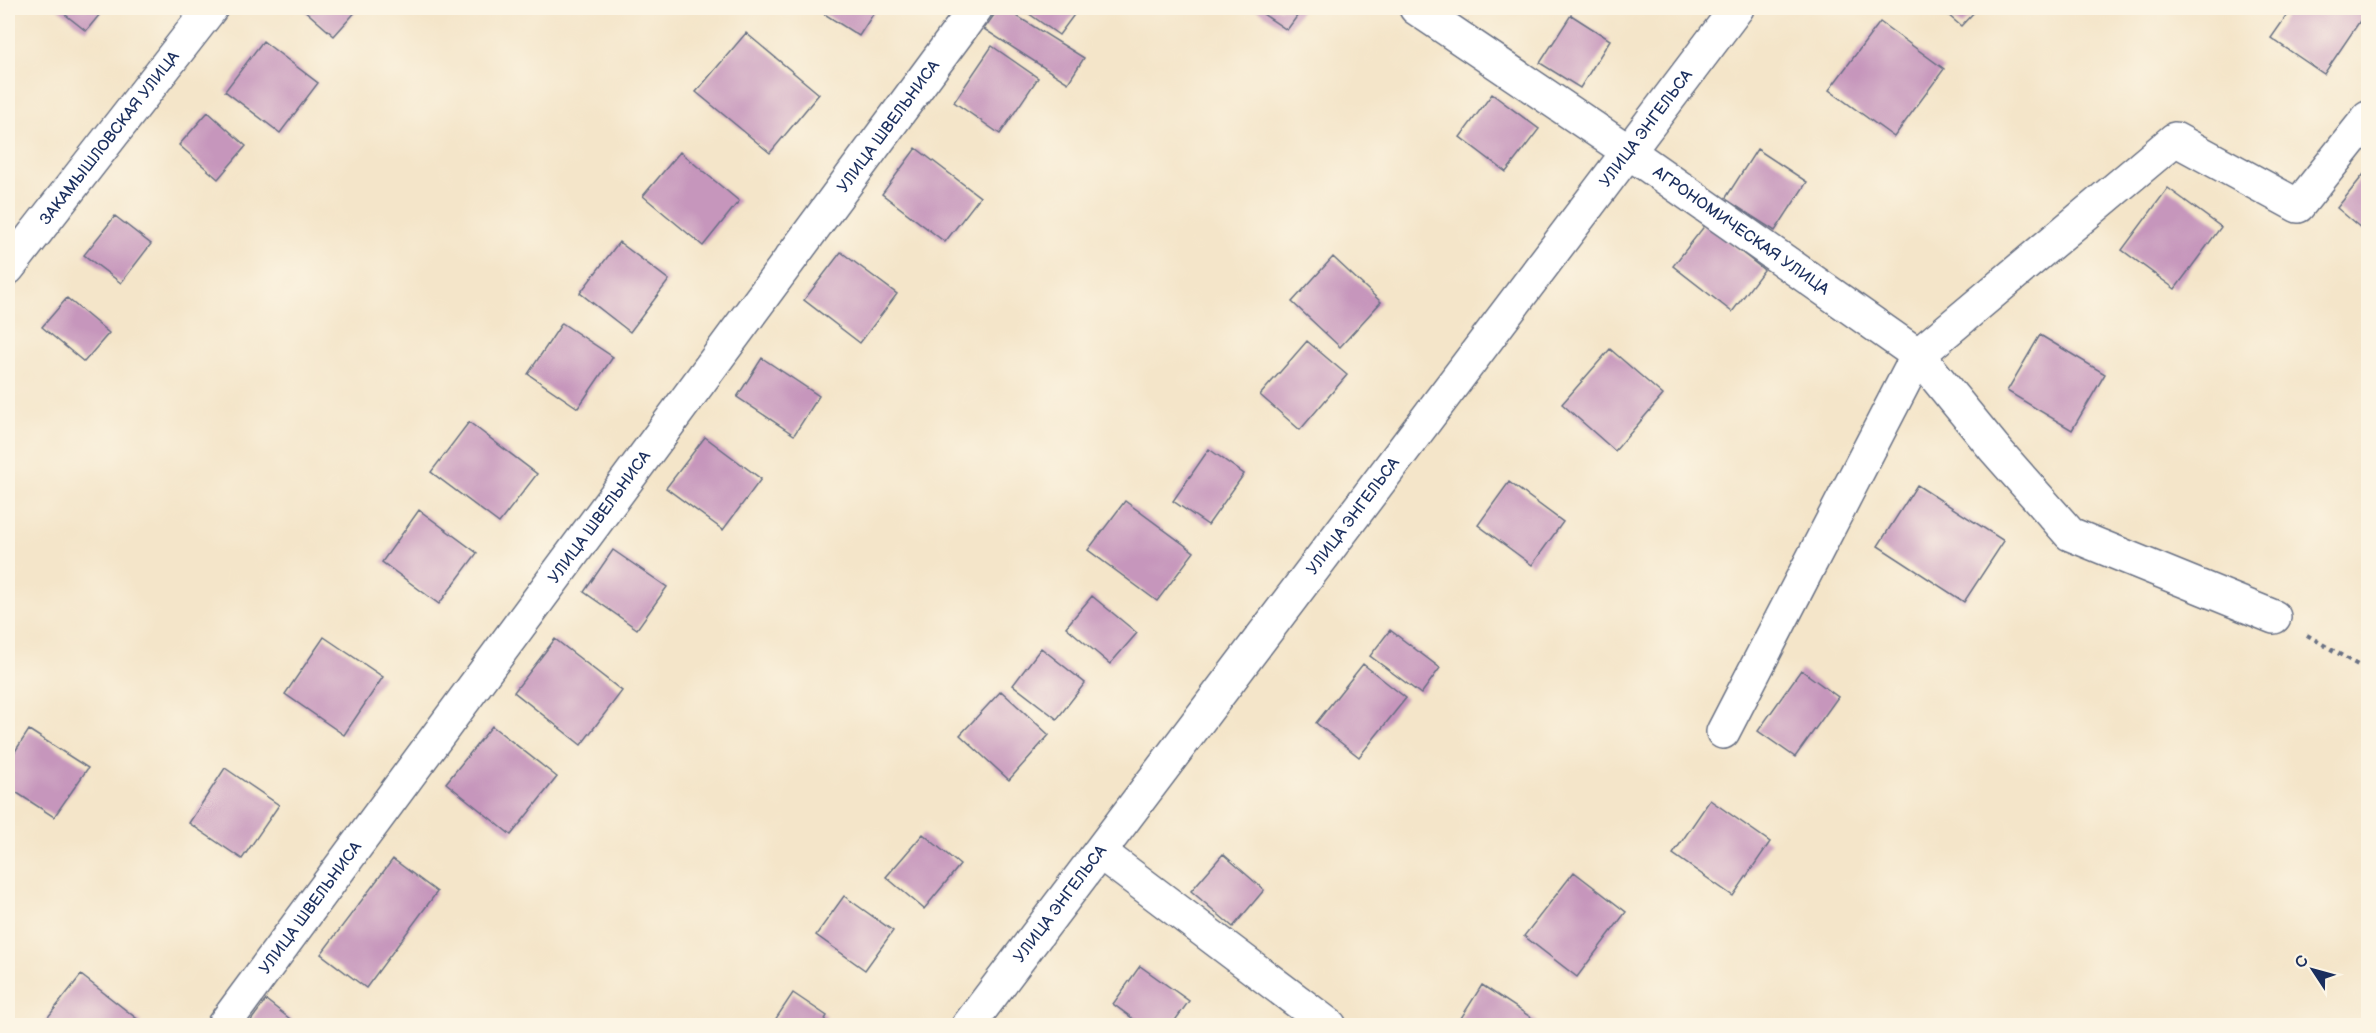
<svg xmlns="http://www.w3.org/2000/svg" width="2376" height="1033" viewBox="0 0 2376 1033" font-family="'Balsamiq Sans',sans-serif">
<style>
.building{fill:#c696bc}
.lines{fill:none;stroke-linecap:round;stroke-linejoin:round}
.minor-casing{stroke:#676f83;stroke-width:36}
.major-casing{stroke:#676f83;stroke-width:36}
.path{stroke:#676f83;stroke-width:4;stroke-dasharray:4.5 4.5;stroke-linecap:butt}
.minor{stroke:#fff;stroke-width:33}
.major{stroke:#fff;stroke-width:33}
.labels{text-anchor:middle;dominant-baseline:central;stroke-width:4.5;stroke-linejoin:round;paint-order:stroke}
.street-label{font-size:16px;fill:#1b2f5e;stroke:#fcf5e5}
</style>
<rect width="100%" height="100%" fill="#fcf5e5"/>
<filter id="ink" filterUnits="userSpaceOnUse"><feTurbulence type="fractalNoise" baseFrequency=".0167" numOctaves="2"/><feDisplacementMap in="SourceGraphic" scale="12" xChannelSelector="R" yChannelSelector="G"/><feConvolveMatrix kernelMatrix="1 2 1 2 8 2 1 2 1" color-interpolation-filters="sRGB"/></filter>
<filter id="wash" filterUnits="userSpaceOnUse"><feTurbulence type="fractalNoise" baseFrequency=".008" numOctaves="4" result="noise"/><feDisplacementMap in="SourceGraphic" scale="24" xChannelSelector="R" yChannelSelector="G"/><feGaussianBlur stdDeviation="1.35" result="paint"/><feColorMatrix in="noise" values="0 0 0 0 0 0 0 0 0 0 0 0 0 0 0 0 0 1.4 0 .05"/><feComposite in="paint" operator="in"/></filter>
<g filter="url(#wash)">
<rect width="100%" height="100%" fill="#f4e5c9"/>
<g id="blocks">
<path class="building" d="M57 8H105L86 31Z
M302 8H359L334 36Z
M815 8H877L859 36Z
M999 8H1004L1084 58 1068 83 984 29Z
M1021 8H1079L1059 35Z
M1254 8H1303L1287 30Z
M1940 8H1978L1961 26Z
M2292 8H2368V9L2324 74 2271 38Z
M1571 15 1610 40 1580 88 1540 63Z
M1880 22 1944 69 1894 137 1829 90Z
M746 33 819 94 770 153 696 92Z
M263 41 318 83 280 133 225 91Z
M992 46 1038 78 1000 134 954 102Z
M1492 94 1539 129 1506 172 1460 137Z
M208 112 246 146 218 179 179 145Z
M8 127 15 133 8 143Z
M916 148 980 197 945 242 882 194Z
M1757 149 1807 182 1775 231 1725 199Z
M680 152 739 201 703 246 643 196Z
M2368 169V234L2337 208Z
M2168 188 2221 227 2175 289 2122 250Z
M115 216 151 244 121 283 84 255Z
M1706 224 1764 270 1732 312 1673 266Z
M619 242 669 280 630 332 580 293Z
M841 252 897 294 860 343 804 300Z
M1333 257 1381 302 1340 347 1292 302Z
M67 298 109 333 84 362 42 327Z
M562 323 613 357 578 408 528 374Z
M2040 335 2105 374 2072 430 2007 391Z
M1307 341 1347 375 1300 430 1260 395Z
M1610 349 1663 395 1615 451 1562 404Z
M762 358 819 396 794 435 737 397Z
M469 422 537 474 499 523 431 472Z
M705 437 761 479 723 530 666 488Z
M1209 449 1244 474 1208 525 1173 501Z
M1509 482 1563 522 1532 565 1478 525Z
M1917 485 2004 541 1964 602 1878 546Z
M1125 501 1194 552 1157 601 1088 550Z
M419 510 477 553 439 604 382 562Z
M613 550 667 587 637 629 584 592Z
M1092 596 1137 633 1110 664 1066 627Z
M1390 630 1440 668 1421 694 1370 656Z
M324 637 383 677 344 735 285 694Z
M555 639 622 691 581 745 514 692Z
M1041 648 1085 683 1057 719 1013 685Z
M1363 664 1406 698 1359 757 1316 723Z
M1801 670 1838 697 1795 757 1758 731Z
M1001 691 1049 735 1009 780 960 735Z
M492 726 557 777 511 835 446 783Z
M29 730 88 768 54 817 8 787V762Z
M225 768 279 805 242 859 189 823Z
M1710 800 1770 842 1733 896 1673 854Z
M923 834 960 865 924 909 886 877Z
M1223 854 1264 890 1233 927 1191 891Z
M393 859 437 892 366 988 321 954Z
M1574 872 1626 912 1577 977 1524 936Z
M844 896 893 931 865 970 816 935Z
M1140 966 1189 1001 1171 1026H1143L1113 1004Z
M81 975 141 1022 138 1026H41Z
M1482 985 1538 1022 1536 1026H1456Z
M793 993 827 1016 821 1026H771Z
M266 1000 299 1026H247Z"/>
</g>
</g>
<g filter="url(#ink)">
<use href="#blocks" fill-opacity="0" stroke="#676f83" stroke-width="1.5"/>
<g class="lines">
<defs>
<g id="minor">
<path id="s1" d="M1416 8 1629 152 1918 355 1994 448 2070 534 2274 617"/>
<path id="s2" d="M8 268 211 8"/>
<path d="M1723 732 1918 355 2175 139 2298 206 2368 118"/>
<path d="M1101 853 1330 1026"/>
<path id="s3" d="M223 1026 976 8"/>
</g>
<g id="major">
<path id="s4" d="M968 1026 1737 8"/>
</g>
</defs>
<use href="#minor" class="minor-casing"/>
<use href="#major" class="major-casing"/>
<path class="path" d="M2307 635 2368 671"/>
<use href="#minor" class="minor"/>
<use href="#major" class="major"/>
</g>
</g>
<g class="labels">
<g class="street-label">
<text stroke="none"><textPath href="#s3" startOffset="1119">УЛИЦА ШВЕЛЬНИСА</textPath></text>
<text stroke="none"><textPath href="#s4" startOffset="1125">УЛИЦА ЭНГЕЛЬСА</textPath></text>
<text stroke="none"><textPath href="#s2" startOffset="165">ЗАКАМЫШЛОВСКАЯ УЛИЦА</textPath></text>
<text stroke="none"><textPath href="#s1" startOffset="394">АГРОНОМИЧЕСКАЯ УЛИЦА</textPath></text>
<text stroke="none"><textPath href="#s3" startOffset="633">УЛИЦА ШВЕЛЬНИСА</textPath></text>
<text stroke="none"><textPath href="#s4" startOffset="639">УЛИЦА ЭНГЕЛЬСА</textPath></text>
<text stroke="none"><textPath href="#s4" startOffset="153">УЛИЦА ЭНГЕЛЬСА</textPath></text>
<text stroke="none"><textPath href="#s3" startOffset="147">УЛИЦА ШВЕЛЬНИСА</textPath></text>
</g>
</g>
<rect width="2376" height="1033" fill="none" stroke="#fcf5e5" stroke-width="30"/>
<g transform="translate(2313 970) rotate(306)" stroke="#fcf5e5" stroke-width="4.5" paint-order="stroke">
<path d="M0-4.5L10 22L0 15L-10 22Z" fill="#1b2f5e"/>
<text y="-9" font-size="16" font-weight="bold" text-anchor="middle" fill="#1b2f5e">С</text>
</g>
</svg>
